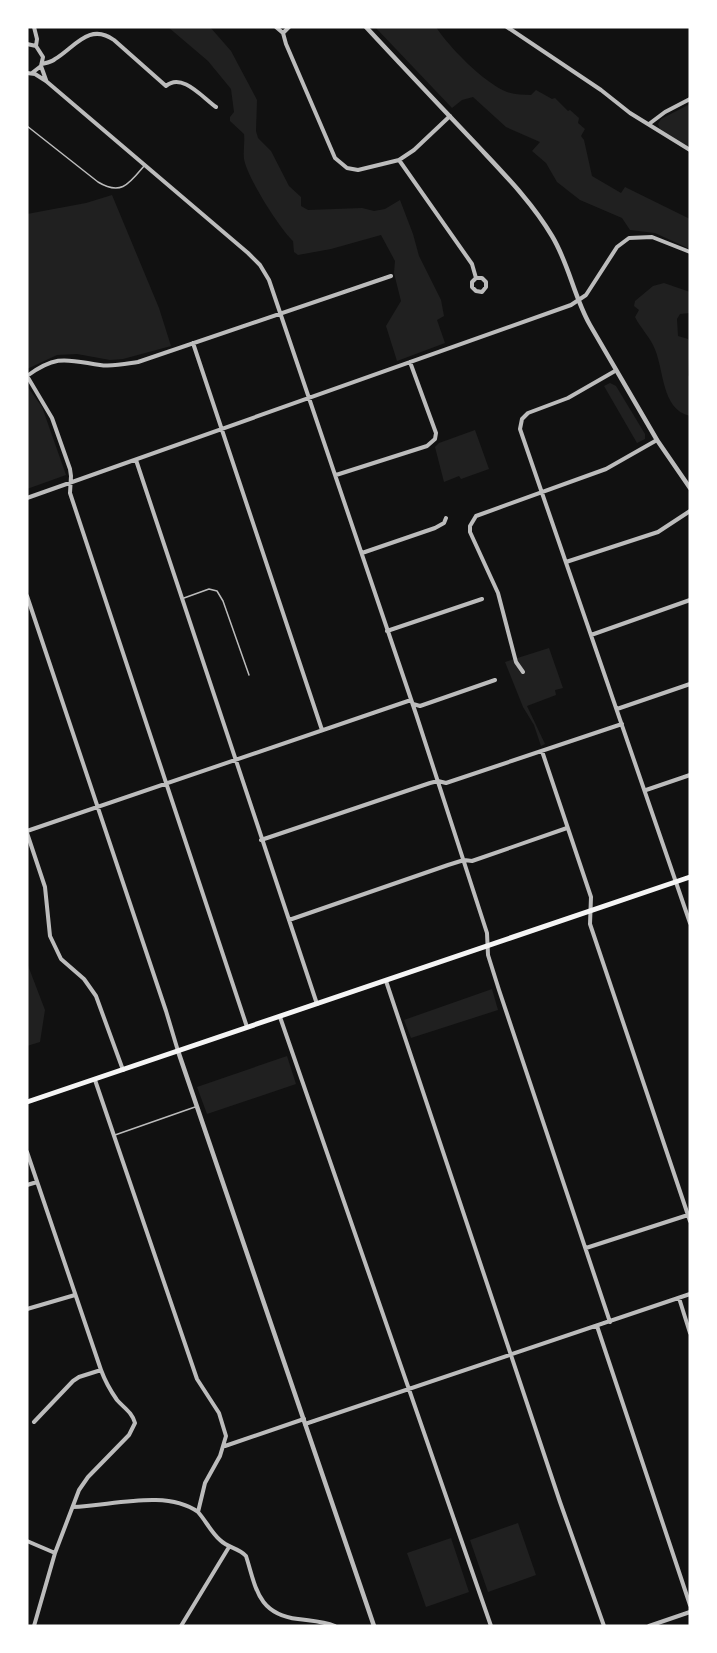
<svg xmlns="http://www.w3.org/2000/svg" width="717" height="1653" viewBox="0 0 717 1653" font-family="'Exo 2',sans-serif">
<style>
.green{fill:#202020}
.lines{fill:none;stroke-linecap:round;stroke-linejoin:round}
.service{stroke:#bcbcbc;stroke-width:1.5}
.minor{stroke:#bcbcbc;stroke-width:4}
.tertiary{stroke:#bcbcbc;stroke-width:4.5}
.primary{stroke:#f5f5f5;stroke-width:5}
</style>
<rect width="100%" height="100%" fill="#111"/>
<path class="green" d="M168 27H210L231 51 257 100 256 131 258 138 271 151 289 186 301 197V206L308 210 362 208 374 211 385 209 400 200 413 234 419 256 441 300 444 316 437 320 445 343 397 361 386 326 401 301 394 273 395 261 381 235 331 249 298 255 294 252 293 241C279 228 247 177 244 159 243 151 245 142 244 134L230 121V117L234 112 231 89 208 61Z
M375 27H436C449 47 484 83 507 92 515 95 523 95 531 95L536 90 552 99 555 98 568 111 570 110 579 118 578 123 585 129 581 136 584 140 592 176 621 193 625 187 690 219V249L655 233 630 230 622 218 580 200 557 182 546 163 532 151 540 142 506 127 473 97 462 100 452 108Z
M690 104V148L660 129 658 124 661 119Z
M112 195 159 308 171 346 123 359 110 360 77 354 57 355 27 369V214L86 203Z
M664 283 690 292V313L680 314 677 319 678 336 688 339 690 342 688 375 690 378V416C660 409 665 368 653 345 648 335 640 327 635 317L639 310 634 306 635 301 653 286Z
M610 383 616 386 645 434V439L637 443 604 386Z
M27 386 42 407 66 475 27 489Z
M475 430 489 469 461 479 459 476 444 482 435 447 439 443Z
M549 648 563 688 555 690 556 695 527 706 545 744 541 746 534 725 523 707 505 662Z
M27 963 45 1010 40 1042 27 1046Z
M492 989 498 1010 411 1038 404 1020Z
M287 1056 296 1084 207 1114 197 1087Z
M518 1523 536 1575 488 1592 470 1540Z
M451 1538 469 1592 426 1607 407 1553Z"/>
<g class="lines">
<path class="service" d="M27 126 98 182C121 196 129 184 144 166
M184 598 209 589 217 591 223 601 249 675
M115 1135 195 1107"/>
<path class="minor" d="M34 27 37 39 36 46
M276 27 283 33
M507 27 601 90 630 113 690 150
M283 33 286 44 335 158 347 168 358 170 399 160 414 150 450 116
M283 33 289 27
M27 44 36 46 43 57 41 66 32 73
M42 64C46 63 52 62 55 59 74 48 89 22 114 40L166 86C182 72 203 98 216 107
M41 66 46 80
M27 73 35 74 46 81 248 253 260 265 269 280 416 714 487 933 488 955 499 990 610 1322
M649 124 665 112 690 99
M399 160 472 264 476 278 472 282V287L476 291 482 292 486 287V282L482 278H476
M193 343 322 730
M615 371 568 398 528 413 522 419 520 429 690 923
M136 460 317 1004
M336 475 427 446 435 439 436 433 410 362
M27 498 571 305 586 295 617 247 629 238 652 237 690 252
M362 553 435 528 444 523 446 518
M566 562 658 532 690 511
M27 596 166 1011 178 1051
M387 631 482 599
M591 635 690 600
M523 672 516 662 498 593 470 532V526L476 516 606 469 657 440
M413 704 420 706 495 680
M617 709 690 684
M542 751 591 897 590 924 690 1221
M646 790 690 775
M27 831 411 700
M27 833 45 887 50 936 61 959 84 979 96 996 123 1070
M261 840 430 783 438 781 446 783 622 724
M289 920 448 865 464 860 472 861 567 828
M386 981 560 1502 604 1626
M280 1017 491 1626
M247 1027 70 493 71 476 70 469 52 418 27 376C57 354 67 360 100 365 112 367 125 364 138 362L391 276
M95 1080 197 1379 219 1413 226 1436 220 1456 205 1483 198 1512C206 1521 211 1532 220 1540 228 1548 239 1548 246 1556 256 1587 257 1614 298 1619 311 1621 322 1621 335 1626
M27 1152 101 1370C105 1381 110 1390 117 1400 124 1408 132 1412 135 1423L129 1435 88 1477 79 1490 55 1553 34 1626
M27 1185 37 1182
M586 1248 688 1215
M679 1298 690 1333
M27 1309 75 1295
M597 1326 690 1605
M34 1422 73 1381 79 1377 101 1370
M305 1424 690 1294
M225 1446 304 1419
M73 1507C111 1506 166 1489 198 1512
M27 1541 55 1553
M181 1626 229 1547
M649 1626 690 1612"/>
<path class="tertiary" d="M366 27C402 66 439 105 476 144 503 173 532 202 552 236 569 264 574 297 590 325L657 440 690 488
M178 1051 374 1626"/>
<path class="primary" d="M27 1102 690 877"/>
</g>
<rect width="717" height="1653" fill="none" stroke="#ffffff" stroke-width="57"/>
</svg>
